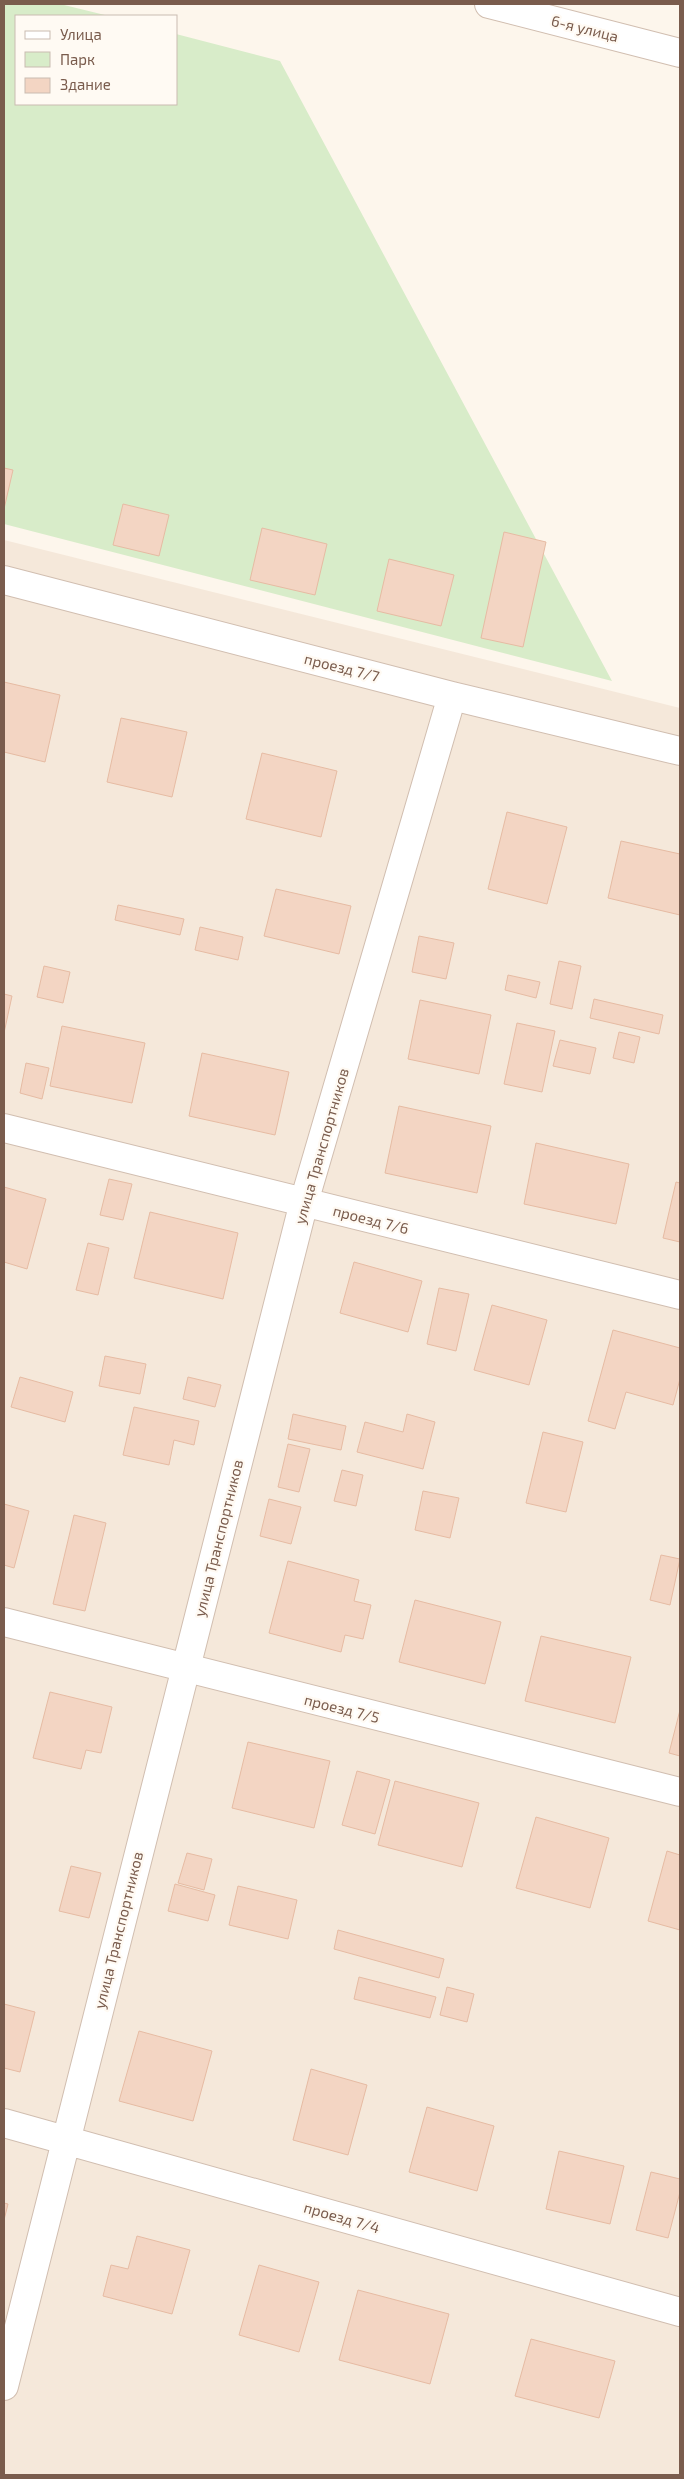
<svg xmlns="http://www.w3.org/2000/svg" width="684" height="2479" viewBox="0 0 684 2479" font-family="'Exo 2',sans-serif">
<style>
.residential{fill:#f5e8da}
.green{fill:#d8ecc9}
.building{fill:#f3d5c3;stroke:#e6bba3}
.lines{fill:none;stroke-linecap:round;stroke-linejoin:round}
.minor-casing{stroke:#d1beb0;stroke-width:30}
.minor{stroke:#fff;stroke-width:28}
.labels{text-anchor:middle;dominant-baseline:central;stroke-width:4.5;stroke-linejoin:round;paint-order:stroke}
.street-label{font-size:15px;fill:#7a5c4d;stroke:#fffaf3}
</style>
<rect width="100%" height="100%" fill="#fdf6ec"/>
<path class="residential" d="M4 540 680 708V2475H4Z"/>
<path class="green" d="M4 4H60L109 16H16V104H176V34L280 61 612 681 4 524Z"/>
<path class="building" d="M4 468 13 470 4 509Z
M123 504 169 515 159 556 113 545Z
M262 528 327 544 315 595 250 580Z
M504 532 546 542 523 647 481 638Z
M389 559 454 575 441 626 377 611Z
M4 682 60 695 45 762 4 752Z
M121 718 187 732 172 797 107 782Z
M262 753 337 771 321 837 246 819Z
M507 812 567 827 547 904 488 889Z
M621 841 680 854V915L608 898Z
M276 889 351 906 339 954 264 936Z
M118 905 184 919 180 935 115 920Z
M200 927 243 937 238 960 195 950Z
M419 936 454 943 446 979 412 972Z
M559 961 581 966 572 1009 550 1004Z
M44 966 70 972 63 1003 37 997Z
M508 975 540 982 536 998 505 990Z
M4 994 12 996 4 1033Z
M594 999 663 1015 659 1034 590 1018Z
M420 1000 491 1015 479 1074 408 1059Z
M517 1023 555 1031 542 1092 504 1084Z
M62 1026 145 1043 132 1103 50 1086Z
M619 1032 640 1037 634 1063 613 1058Z
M560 1040 596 1048 590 1074 553 1066Z
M202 1053 289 1072 275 1135 189 1116Z
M26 1063 49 1068 42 1099 20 1093Z
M399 1106 491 1126 477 1193 385 1173Z
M536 1143 629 1164 616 1224 524 1204Z
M109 1179 132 1184 123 1220 100 1215Z
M676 1182 680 1183V1242L663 1238Z
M4 1187 46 1199 27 1269 4 1262Z
M150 1212 238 1233 223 1299 134 1278Z
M88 1243 109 1248 98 1295 76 1290Z
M354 1262 422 1281 408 1332 340 1313Z
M439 1288 469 1294 456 1351 427 1344Z
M492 1305 547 1320 529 1385 474 1370Z
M613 1330 680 1348V1379L673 1405 626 1392 615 1429 588 1421Z
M105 1356 146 1364 140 1394 99 1386Z
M20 1377 73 1392 65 1422 11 1407Z
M188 1377 221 1385 215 1407 183 1399Z
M134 1407 199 1421 194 1445 174 1440 169 1465 123 1455Z
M293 1414 346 1426 341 1450 288 1439Z
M407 1414 435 1422 423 1469 357 1452 365 1422 403 1432Z
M543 1432 583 1442 566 1512 526 1503Z
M288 1444 310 1449 299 1492 278 1487Z
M342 1470 363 1475 356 1506 334 1501Z
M423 1491 459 1498 450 1538 415 1530Z
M269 1499 301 1507 291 1544 260 1536Z
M4 1504 29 1511 14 1568 4 1565Z
M74 1515 106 1523 85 1611 53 1604Z
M661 1555 680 1559 670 1605 650 1600Z
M288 1561 359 1580 354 1601 371 1605 363 1639 345 1635 341 1652 269 1633Z
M415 1600 501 1622 485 1684 399 1662Z
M541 1636 631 1657 615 1723 525 1701Z
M50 1692 112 1707 101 1753 86 1750 81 1769 33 1758Z
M680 1710V1756L669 1753Z
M248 1742 330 1761 314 1828 232 1808Z
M357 1771 390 1780 375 1834 342 1825Z
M395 1781 479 1803 462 1867 378 1845Z
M536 1817 609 1838 590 1908 516 1888Z
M667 1851 680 1855V1930L648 1921Z
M187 1853 212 1859 204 1890 178 1883Z
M71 1866 101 1873 89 1918 59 1911Z
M175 1884 215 1895 208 1921 168 1911Z
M238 1886 297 1900 288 1939 229 1925Z
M338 1930 444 1959 439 1978 334 1949Z
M359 1977 436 1997 430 2018 354 1999Z
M447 1987 474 1994 467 2022 440 2015Z
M4 2004 35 2012 20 2072 4 2068Z
M139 2031 212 2051 193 2121 119 2101Z
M311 2069 367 2085 348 2155 293 2140Z
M427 2107 494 2126 477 2191 409 2172Z
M559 2151 624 2166 610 2224 546 2209Z
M651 2172 680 2179V2192L668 2238 636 2230Z
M4 2203 8 2204 4 2220Z
M137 2236 190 2250 172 2314 103 2296 111 2265 128 2269Z
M259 2265 319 2282 299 2352 239 2335Z
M358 2290 449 2314 430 2384 339 2360Z
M531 2339 615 2361 599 2418 515 2396Z"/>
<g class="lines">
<defs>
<path id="minor" d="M489 4 680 53
M4 580 452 696 680 751
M4 1128 680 1295
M4 1622 680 1792
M4 2123 680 2312
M4 2386 304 1202 452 696"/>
</defs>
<use href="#minor" class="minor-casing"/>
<use href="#minor" class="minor"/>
</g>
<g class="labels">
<g class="street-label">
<text transform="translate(585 28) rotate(14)">6-я улица</text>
<text transform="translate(342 667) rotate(14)">проезд 7/7</text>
<text transform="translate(321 1146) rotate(-74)">улица Транспортников</text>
<text transform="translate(371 1219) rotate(14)">проезд 7/6</text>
<text transform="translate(218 1538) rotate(-76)">улица Транспортников</text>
<text transform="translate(342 1708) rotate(14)">проезд 7/5</text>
<text transform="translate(118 1930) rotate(-76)">улица Транспортников</text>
<text transform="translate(342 2217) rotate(16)">проезд 7/4</text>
</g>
</g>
<rect width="684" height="2479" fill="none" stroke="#7a5c4d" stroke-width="10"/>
<rect x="15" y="15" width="162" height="90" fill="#fffaf3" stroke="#cabbb1"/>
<rect x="25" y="31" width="25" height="8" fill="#ffffff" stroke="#cabbb1"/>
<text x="60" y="40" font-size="15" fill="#7a5c4d">Улица</text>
<rect x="25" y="52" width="25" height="15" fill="#d8ecc9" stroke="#cabbb1"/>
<text x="60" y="65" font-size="15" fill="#7a5c4d">Парк</text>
<rect x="25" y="78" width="25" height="15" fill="#f3d5c3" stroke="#cabbb1"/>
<text x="60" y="90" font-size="15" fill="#7a5c4d">Здание</text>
</svg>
